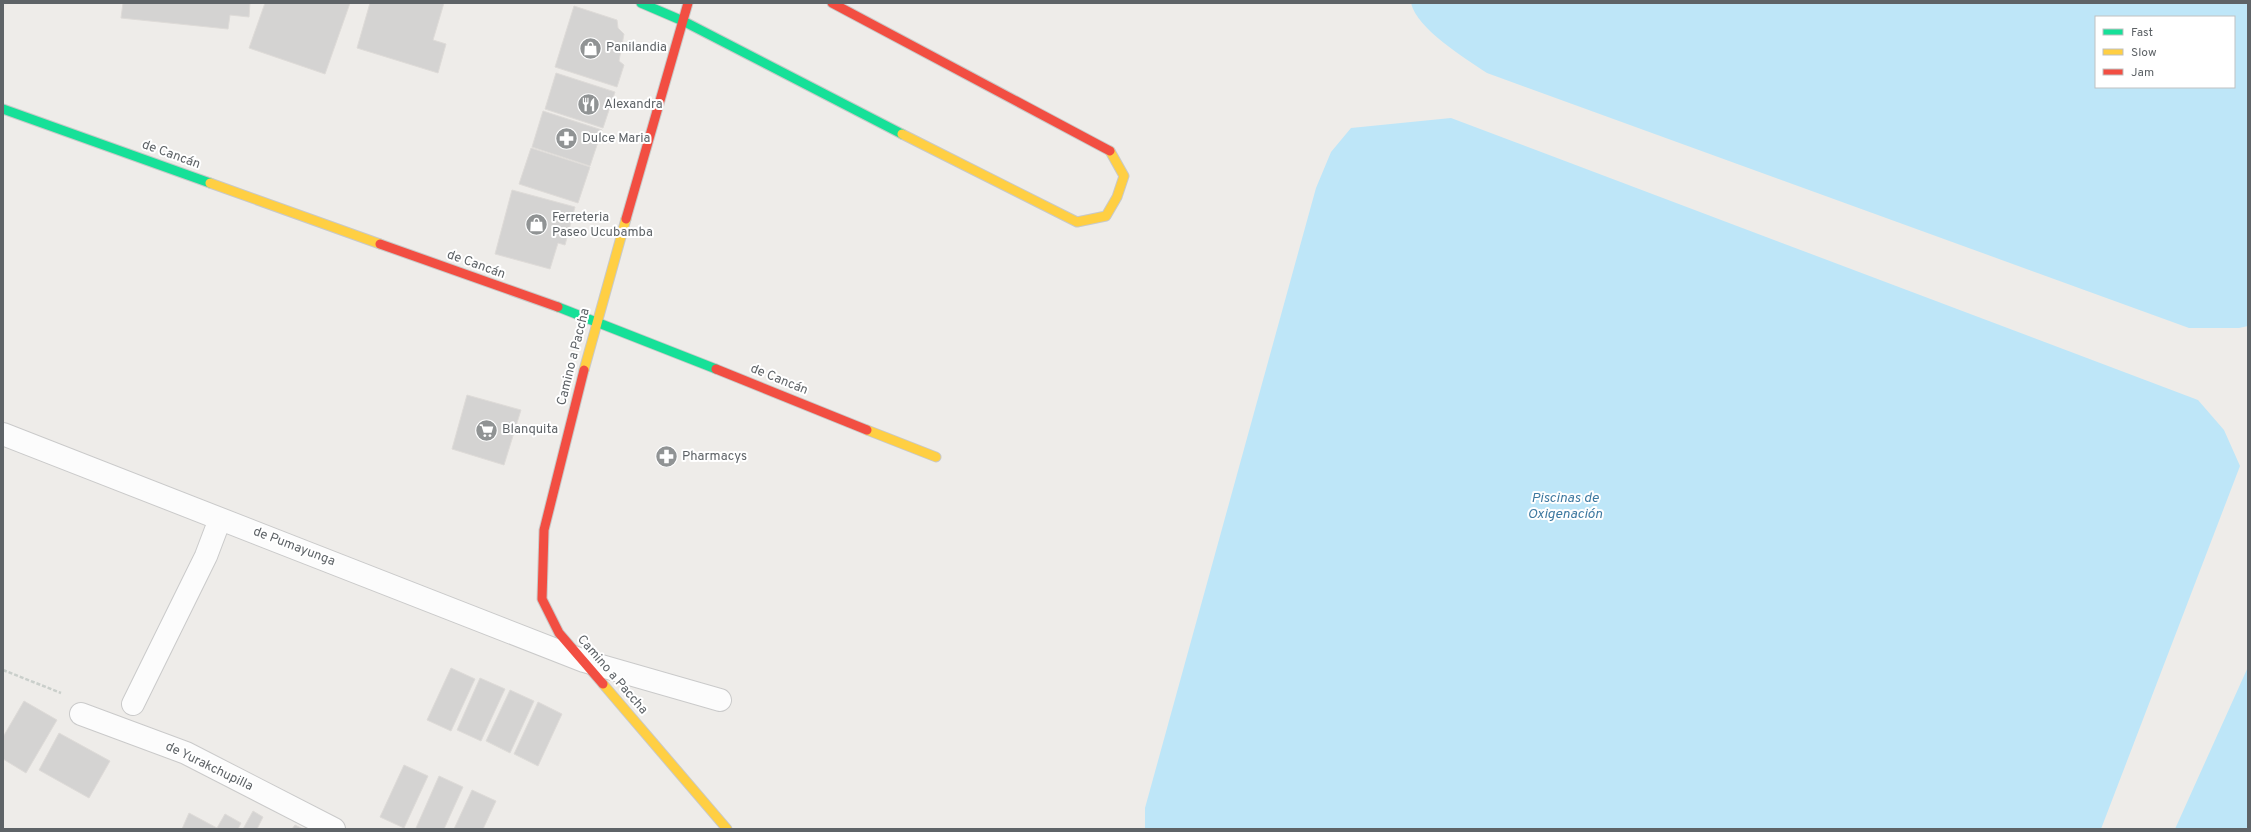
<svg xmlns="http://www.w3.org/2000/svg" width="2251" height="832" viewBox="0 0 2251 832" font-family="Overpass,sans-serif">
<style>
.water{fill:#bee6f8;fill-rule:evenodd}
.building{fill:#d4d3d2;stroke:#dedbd8}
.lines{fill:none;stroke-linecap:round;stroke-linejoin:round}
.street-casing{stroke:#cacaca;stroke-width:24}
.fast-casing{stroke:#c8c9c8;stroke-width:11}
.slow-casing{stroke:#c8c9c8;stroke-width:11}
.jam-casing{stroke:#c8c9c8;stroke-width:11}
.path{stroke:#cacfcb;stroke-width:2.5;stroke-dasharray:4 2;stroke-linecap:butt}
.street{stroke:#fcfcfc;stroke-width:22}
.fast{stroke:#16e098;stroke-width:9}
.slow{stroke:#ffcf43;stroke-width:9}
.jam{stroke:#f24e42;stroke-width:9}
.labels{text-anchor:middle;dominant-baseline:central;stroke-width:4;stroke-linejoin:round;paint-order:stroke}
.poi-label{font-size:13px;fill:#5e6367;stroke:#fff;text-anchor:start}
.street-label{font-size:13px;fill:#5e6367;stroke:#fff}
.water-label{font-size:14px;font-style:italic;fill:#3e79a0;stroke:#fff}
</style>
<rect width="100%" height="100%" fill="#eeece9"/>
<path class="water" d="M1411 3H2248V326L2239 328H2189L1487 73C1466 59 1417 29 1411 3ZM2096 17H2234V87H2096Z
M1451 118 2198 400 2224 430 2240 466 2101 829H1145V808L1316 188 1331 152 1351 128Z
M2248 667V829H2175Z"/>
<path class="building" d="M123 3H250L249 17 230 15 228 29 121 18Z
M265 3H350L325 74 249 48Z
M370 3H444L433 40 446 44 438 73 357 48Z
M574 6 617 20 618 28 624 34 619 61 624 65 617 87 555 67Z
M556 73 615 92 603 128 545 109Z
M543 111 602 130 590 166 532 147Z
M531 148 590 167 578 203 519 184Z
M512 190 575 207 565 245 558 243 550 269 495 254Z
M467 395 521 410 504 465 452 449Z
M451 668 475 679 451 731 427 720Z
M480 678 505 689 481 741 457 730Z
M510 690 534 701 510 753 486 741Z
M24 701 57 720 26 773 3 759V737Z
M538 702 562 714 538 766 514 754Z
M59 733 110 761 89 798 39 770Z
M404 765 428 776 404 828 380 817Z
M439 776 463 787 444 829H418L416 828Z
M472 790 496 801 483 829H454Z
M253 811 263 817 257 829H243Z
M189 813 217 828 225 814 241 823 238 829H182Z
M295 825 303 829H292Z"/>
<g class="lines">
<defs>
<path id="street" d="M3 434 584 661 720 700
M133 704 206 556 220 519
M81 714 186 753 334 829"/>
<path id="fast" d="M641 3 683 21 902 134
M3 109 210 183
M558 307 716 369"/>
<path id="slow" d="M902 134 1077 222 1106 216 1117 197 1124 176 1110 151
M210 183 380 244
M584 370 626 219
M867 430 936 457
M603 684 727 829"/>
<path id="jam" d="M832 3 1110 151
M626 219 688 3
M380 244 558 307
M716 369 867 430
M584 370 544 530 542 599 559 633 603 684"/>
</defs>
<use href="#street" class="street-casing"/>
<use href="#fast" class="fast-casing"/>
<use href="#slow" class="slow-casing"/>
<use href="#jam" class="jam-casing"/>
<path class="path" d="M3 670 61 693"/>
<use href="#street" class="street"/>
<use href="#fast" class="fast"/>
<use href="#slow" class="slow"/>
<use href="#jam" class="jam"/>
</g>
<defs>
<symbol id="shop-disc" viewBox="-11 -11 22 22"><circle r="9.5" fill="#909394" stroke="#fff"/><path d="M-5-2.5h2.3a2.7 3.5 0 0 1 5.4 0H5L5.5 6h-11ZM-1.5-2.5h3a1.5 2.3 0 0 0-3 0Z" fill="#fff"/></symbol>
<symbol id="restaurant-disc" viewBox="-11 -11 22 22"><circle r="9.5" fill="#909394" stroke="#fff"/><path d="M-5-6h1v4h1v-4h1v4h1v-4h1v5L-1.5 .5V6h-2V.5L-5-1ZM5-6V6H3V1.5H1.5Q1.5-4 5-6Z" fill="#fff"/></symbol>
<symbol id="pharmacy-disc" viewBox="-11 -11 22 22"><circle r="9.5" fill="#909394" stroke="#fff"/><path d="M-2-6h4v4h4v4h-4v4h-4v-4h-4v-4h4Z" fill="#fff"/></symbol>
<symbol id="supermarket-disc" viewBox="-11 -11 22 22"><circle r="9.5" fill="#909394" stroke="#fff"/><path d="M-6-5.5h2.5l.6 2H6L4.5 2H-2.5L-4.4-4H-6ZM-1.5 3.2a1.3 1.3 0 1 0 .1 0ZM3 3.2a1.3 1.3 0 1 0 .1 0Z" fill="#fff"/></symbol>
</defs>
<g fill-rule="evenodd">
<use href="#shop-disc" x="578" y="36" width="25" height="25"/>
<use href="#restaurant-disc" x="576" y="92" width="25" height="25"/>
<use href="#pharmacy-disc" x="554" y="126" width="25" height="25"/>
<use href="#shop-disc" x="524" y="212" width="25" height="25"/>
<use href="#supermarket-disc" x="474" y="418" width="25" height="25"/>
<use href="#pharmacy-disc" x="654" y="444" width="25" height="25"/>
</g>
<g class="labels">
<g class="poi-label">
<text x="606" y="48">Panilandia</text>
<text x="604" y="105">Alexandra</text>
<text x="582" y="139">Dulce Maria</text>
<text x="552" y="218">Ferreteria<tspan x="552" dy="15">Paseo Ucubamba</tspan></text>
<text x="502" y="430">Blanquita</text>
<text x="682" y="457">Pharmacys</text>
</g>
<g class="street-label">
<text transform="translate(171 155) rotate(20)">de Cancán</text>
<text transform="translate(476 265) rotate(20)">de Cancán</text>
<text transform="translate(574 357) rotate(-76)">Camino a Paccha</text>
<text transform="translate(779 380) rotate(22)">de Cancán</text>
<text transform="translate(294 547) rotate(21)">de Pumayunga</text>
<text transform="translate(612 675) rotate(49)">Camino a Paccha</text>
<text transform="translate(209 767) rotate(26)">de Yurakchupilla</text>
</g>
<g class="water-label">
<text x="1565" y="498">Piscinas de<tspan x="1565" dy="16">Oxigenación</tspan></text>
</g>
</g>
<rect width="2251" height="832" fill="none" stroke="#5e6367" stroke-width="8"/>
<rect x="2095" y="16" width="140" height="72" fill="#ffffff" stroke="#bfc1c2"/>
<rect x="2103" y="29" width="20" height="6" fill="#16e098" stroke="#bfc1c2"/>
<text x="2131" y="36" font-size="12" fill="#5e6367">Fast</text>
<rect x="2103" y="49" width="20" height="6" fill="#ffcf43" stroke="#bfc1c2"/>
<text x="2131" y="56" font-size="12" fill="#5e6367">Slow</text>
<rect x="2103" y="69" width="20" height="6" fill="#f24e42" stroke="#bfc1c2"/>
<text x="2131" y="76" font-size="12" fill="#5e6367">Jam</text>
</svg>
